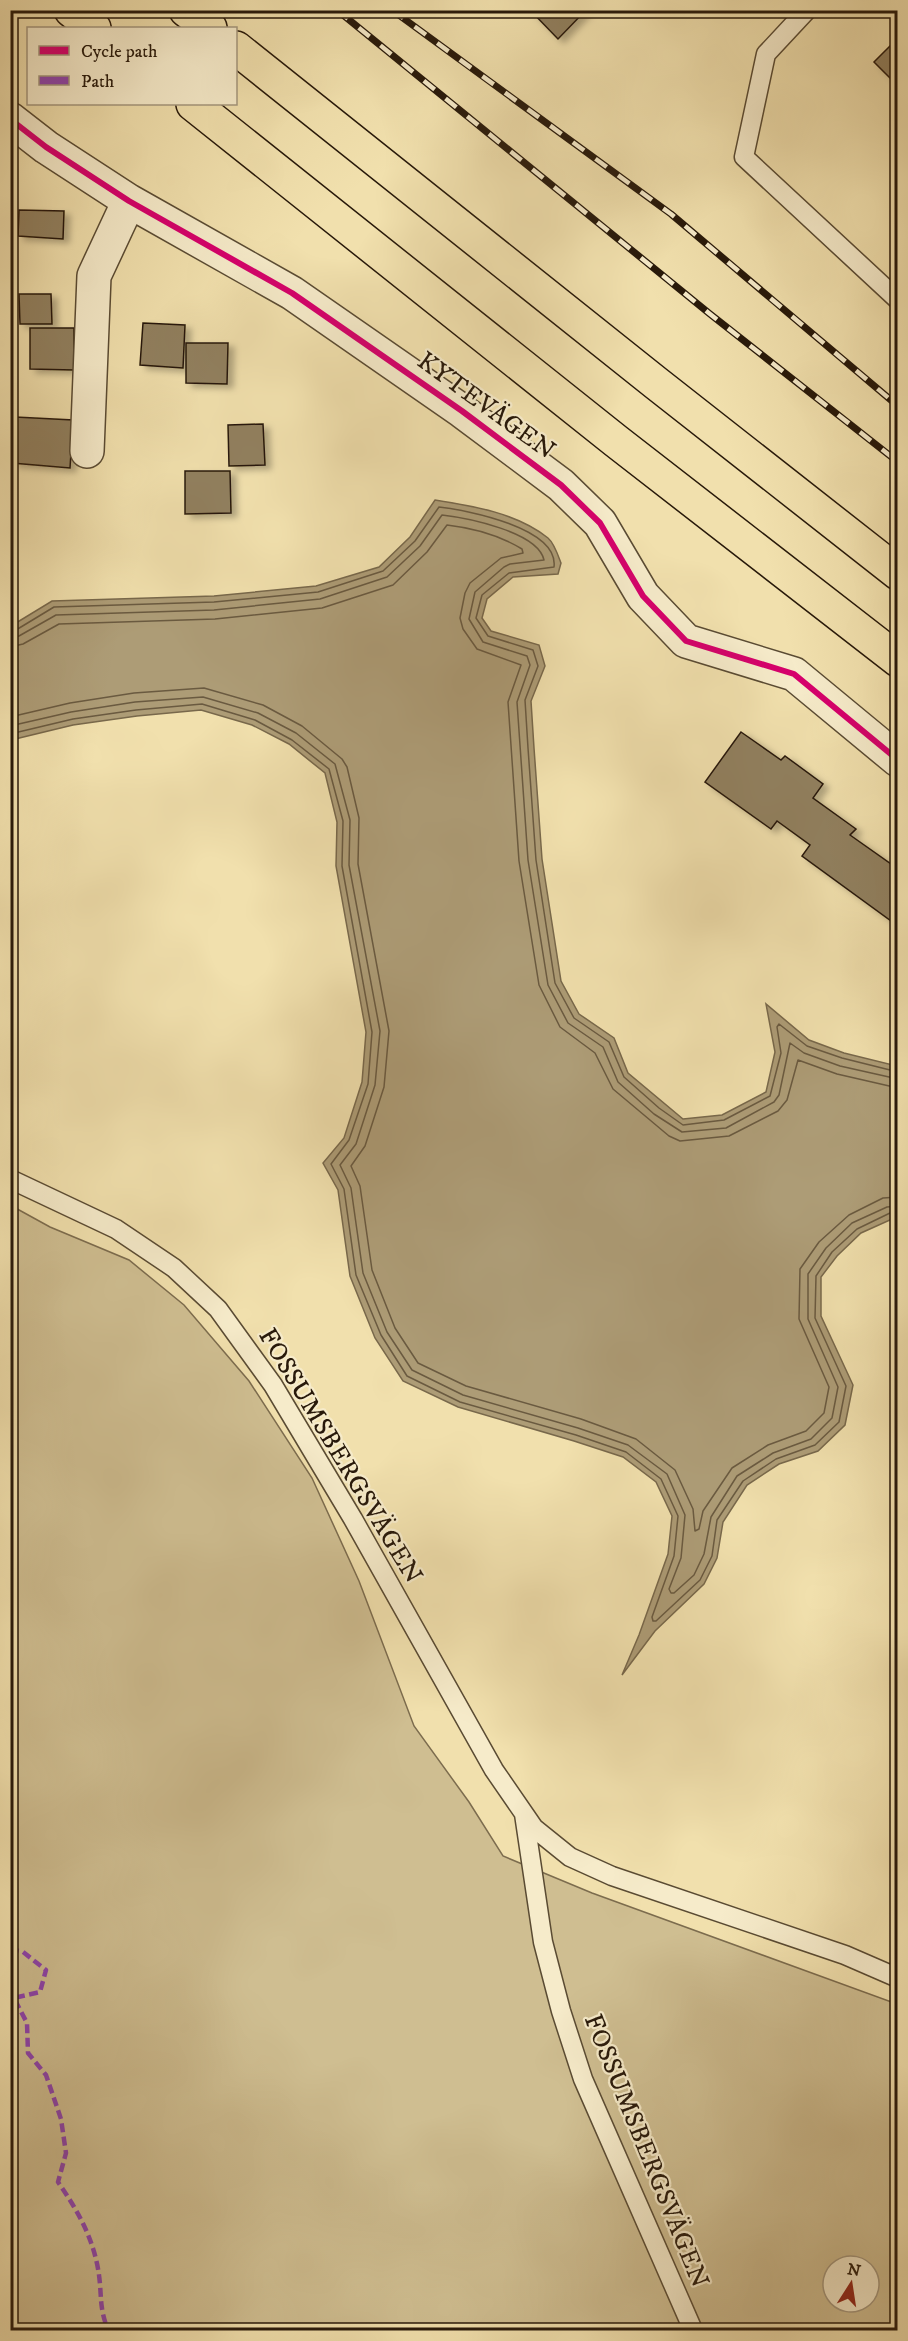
<svg xmlns="http://www.w3.org/2000/svg" width="908" height="2341" viewBox="0 0 908 2341" font-family="'IM FELL DW Pica',serif">
<style>
.green{fill:#cfbe91;stroke:#7c6c4e;stroke-width:1.5;fill-rule:evenodd}
.water{fill:#ad9c76;stroke:#78684b;stroke-width:1.5}
.lines{fill:none;stroke-linecap:round;stroke-linejoin:round}
.shore{stroke:#6a5a40;stroke-width:1.5}
.building{fill:#91805f;stroke:#28190a;stroke-width:1.5;filter:url(#shadow)}
.service-casing{stroke:#5a4b33;stroke-width:21}
.minor-casing{stroke:#5a4b33;stroke-width:36}
.motorway-casing{stroke:#28190a;stroke-width:36}
.service{stroke:#f6ebca;stroke-width:18}
.minor{stroke:#f6ebca;stroke-width:33}
.motorway{stroke:#f1e0ad;stroke-width:33}
.rail-casing{stroke:#28190a;stroke-width:7}
.rail{stroke:#f6ebca;stroke-width:4.5;stroke-dasharray:14;stroke-linecap:butt}
.quiet{stroke:#8e44ad;stroke-width:4.5;stroke-dasharray:9 4.5;stroke-linecap:butt}
.cycleway-casing{stroke:#f6ebca;stroke-width:10}
.cycleway{stroke:#d6006c;stroke-width:6}
.labels{text-anchor:middle;dominant-baseline:central;stroke-width:4.5;stroke-linejoin:round;paint-order:stroke}
.street-label{font-size:26px;fill:#28190a;stroke:#f6ebca}
</style>
<defs>
<filter id="shadow"><feDropShadow dx="6" dy="4" stdDeviation="3" flood-color="#0004"/></filter>
</defs>
<rect width="100%" height="100%" fill="#f1e0ad"/>
<filter id="stains"><feTurbulence type="fractalNoise" baseFrequency=".00333" numOctaves="4"/><feColorMatrix values="0 0 0 0 .2 0 0 0 0 .09 0 0 0 0 .02 0 0 0 .5 -.17"/></filter>
<radialGradient id="worn" r=".72"><stop offset=".6" stop-color="#630" stop-opacity="0"/><stop offset="1" stop-color="#630" stop-opacity=".3"/></radialGradient>
<path class="green" d="M10 1205 50 1227 129 1260 184 1305 249 1381 312 1478 359 1581 414 1726 469 1802 503 1856 592 1893 897 2004V2330H11ZM833 2266H869V2302H833Z"/>
<path class="water" d="M435 500C473 506 517 513 548 538 554 543 558 555 561 563L558 574 513 577 487 599 482 618 491 631 539 645 545 666 531 701 534 748 542 859 561 981 579 1014 614 1038 628 1073 683 1119 722 1115 766 1092 775 1052 766 1004 809 1040 844 1053 897 1066V1220L892 1219 861 1233 837 1256 821 1277V1316L853 1385 845 1425 818 1451 779 1464 747 1485 723 1522 717 1558 704 1584 655 1631 622 1675 639 1635 668 1554 672 1516 656 1482 623 1457 574 1441 458 1407 403 1381 375 1338 350 1276 338 1190 323 1163 344 1138 362 1082 366 1032 336 866 337 822 325 773 289 744 252 725 201 710 137 716 73 725 11 740V626L52 601 214 596 316 586 379 567 410 537Z"/>
<g class="lines">
<path class="shore" d="M10 630H16L54 607 214 602 318 592 383 571 415 541 439 507C467 510 559 528 554 567L509 573 482 595 476 618 488 636 533 650 538 666 525 700 528 748 536 860 555 983 574 1018 609 1042 624 1077 659 1108 683 1125 724 1120 770 1096 781 1053 777 1027 779 1024 807 1046 842 1058 898 1072
M10 638 19 636 56 615 214 610 320 599 387 577 420 546 442 515C468 518 538 532 544 560L510 564 504 567 475 592 469 619 483 642 527 656 530 665 517 702 528 860 548 985 568 1023 603 1047 618 1082 654 1114 682 1132 726 1128 774 1102 779 1095 790 1043 804 1053 840 1066 898 1079
M10 647 23 644 59 624 215 619 322 608 393 585 427 552 447 525C473 528 499 535 522 549L523 553 501 558 470 583 465 593 460 618 463 629 477 649 521 665 508 702 519 861 539 985 560 1027 595 1053 613 1089 669 1136 680 1141 729 1136 778 1111 787 1100 798 1060 837 1074 898 1088
M10 717 70 703 134 693 204 688 263 705 302 726 342 759 347 767 359 818 358 864 389 1031 384 1087 365 1146 351 1166 360 1186 372 1270 395 1328 418 1363 466 1386 581 1419 636 1439 675 1470 693 1509 695 1531 699 1529 703 1511 732 1468 768 1445 806 1431 824 1413 829 1387 799 1319 800 1269 819 1242 849 1215 883 1198 898 1197
M10 726 71 712 135 702 203 697 258 713 296 733 335 764 350 820 349 865 380 1031 375 1085 356 1144 340 1165 351 1188 363 1273 387 1332 412 1370 463 1395 578 1428 628 1445 667 1474 685 1515 681 1558 669 1589 671 1593H674L694 1575 704 1554 711 1517 737 1476 773 1453 811 1439 832 1418 838 1387 808 1319V1274L826 1248 852 1223 887 1207 898 1206
M10 734 73 719 136 710 202 704 255 720 292 740 329 769 343 821 342 866 372 1032 368 1084 349 1140 331 1164 344 1189 356 1275 381 1335 407 1376 460 1402 576 1435 626 1452 661 1479 678 1516 674 1556 652 1617 653 1621H656L700 1580 712 1556 717 1520 743 1481 776 1459 815 1445 839 1422 846 1386 815 1318 816 1276 832 1252 857 1229 890 1213 898 1214"/>
</g>
<path class="building" d="M530 10H586L558 39Z
M898 38V86L874 62Z
M19 210 64 211 63 239 18 236Z
M19 294H51L52 324H20Z
M143 323 185 325 183 368 140 365Z
M30 328H74V370L30 369Z
M186 343H228L227 384 186 383Z
M15 417 73 420 70 468 12 463Z
M263 424 265 465 229 466 228 425Z
M185 471H230L231 513 185 514Z
M741 732 781 760 785 756 823 784 813 798 856 829 850 835 898 869V926L802 856 810 845 777 821 771 829 705 782Z"/>
<g class="lines">
<defs>
<path id="service" d="M807 10 766 54 744 157 898 300
M10 1179 116 1229 174 1268 218 1309 273 1385 353 1519 494 1770 534 1828 570 1857 612 1876 845 1955 898 1978
M524 1814 543 1942 561 2011 583 2079 693 2330"/>
<path id="minor" d="M10 119 46 147 129 201 292 293 462 411 561 485 600 523 643 596 686 641 794 674 898 760
M87 451 94 276 129 201"/>
<path id="motorway" d="M71 10 94 28
M186 10 210 28
M236 48 656 383 898 573
M193 104 616 441 898 660"/>
</defs>
<use href="#service" class="service-casing"/>
<use href="#minor" class="minor-casing"/>
<use href="#motorway" class="motorway-casing"/>
<use href="#service" class="service"/>
<use href="#minor" class="minor"/>
<use href="#motorway" class="motorway"/>
<defs>
<path id="rail" d="M337 10 710 314 898 462
M392 10 671 214 898 406"/>
</defs>
<use href="#rail" class="rail-casing"/>
<use href="#rail" class="rail"/>
<path class="quiet" d="M10 1949 23 1952 46 1970 40 1992 14 1998 27 2023 28 2053 46 2075 61 2119 66 2153 58 2182C78 2211 94 2239 99 2275 102 2298 99 2307 108 2330"/>
<defs>
<path id="cycleway" d="M10 119 46 147 129 201 292 293 462 411 561 485 600 523 643 596 686 641 794 674 898 760"/>
</defs>
<use href="#cycleway" class="cycleway-casing"/>
<use href="#cycleway" class="cycleway"/>
</g>
<g class="labels">
<g class="street-label">
<text transform="translate(486 406) rotate(36)">KYTEVÄGEN</text>
<text transform="translate(340 1456) rotate(59)">FOSSUMSBERGSVÄGEN</text>
<text transform="translate(646 2151) rotate(68)">FOSSUMSBERGSVÄGEN</text>
</g>
</g>
<rect width="908" height="2341" fill="none" stroke="#f1e0ad" stroke-width="36"/>
<rect x="12" y="12" width="884" height="2317" fill="none" stroke="#28190a" stroke-width="3"/>
<rect x="18" y="18" width="872" height="2305" fill="none" stroke="#28190a" stroke-width="1.5"/>
<rect x="27" y="27" width="210" height="78" fill="#f6ebca" stroke="#a4977d" stroke-width="1.5"/>
<rect x="39" y="46" width="30" height="9" fill="#d6006c" stroke="#a4977d" stroke-width="1.5"/>
<text x="81" y="57" font-size="18" fill="#28190a">Cycle path</text>
<rect x="39" y="76" width="30" height="9" fill="#8e44ad" stroke="#a4977d" stroke-width="1.5"/>
<text x="81" y="87" font-size="18" fill="#28190a">Path</text>
<g transform="translate(851 2284) rotate(12)"><circle r="28" fill="#f6ebca" stroke="#a4977d" stroke-width="1.5"/>
<path d="M0-4.5L10 22L0 15L-10 22Z" fill="#8f2418"/>
<text y="-9" font-size="16" font-weight="bold" text-anchor="middle" fill="#28190a">N</text>
</g>
<rect width="100%" height="100%" filter="url(#stains)"/>
<rect width="100%" height="100%" fill="url(#worn)"/>
</svg>
